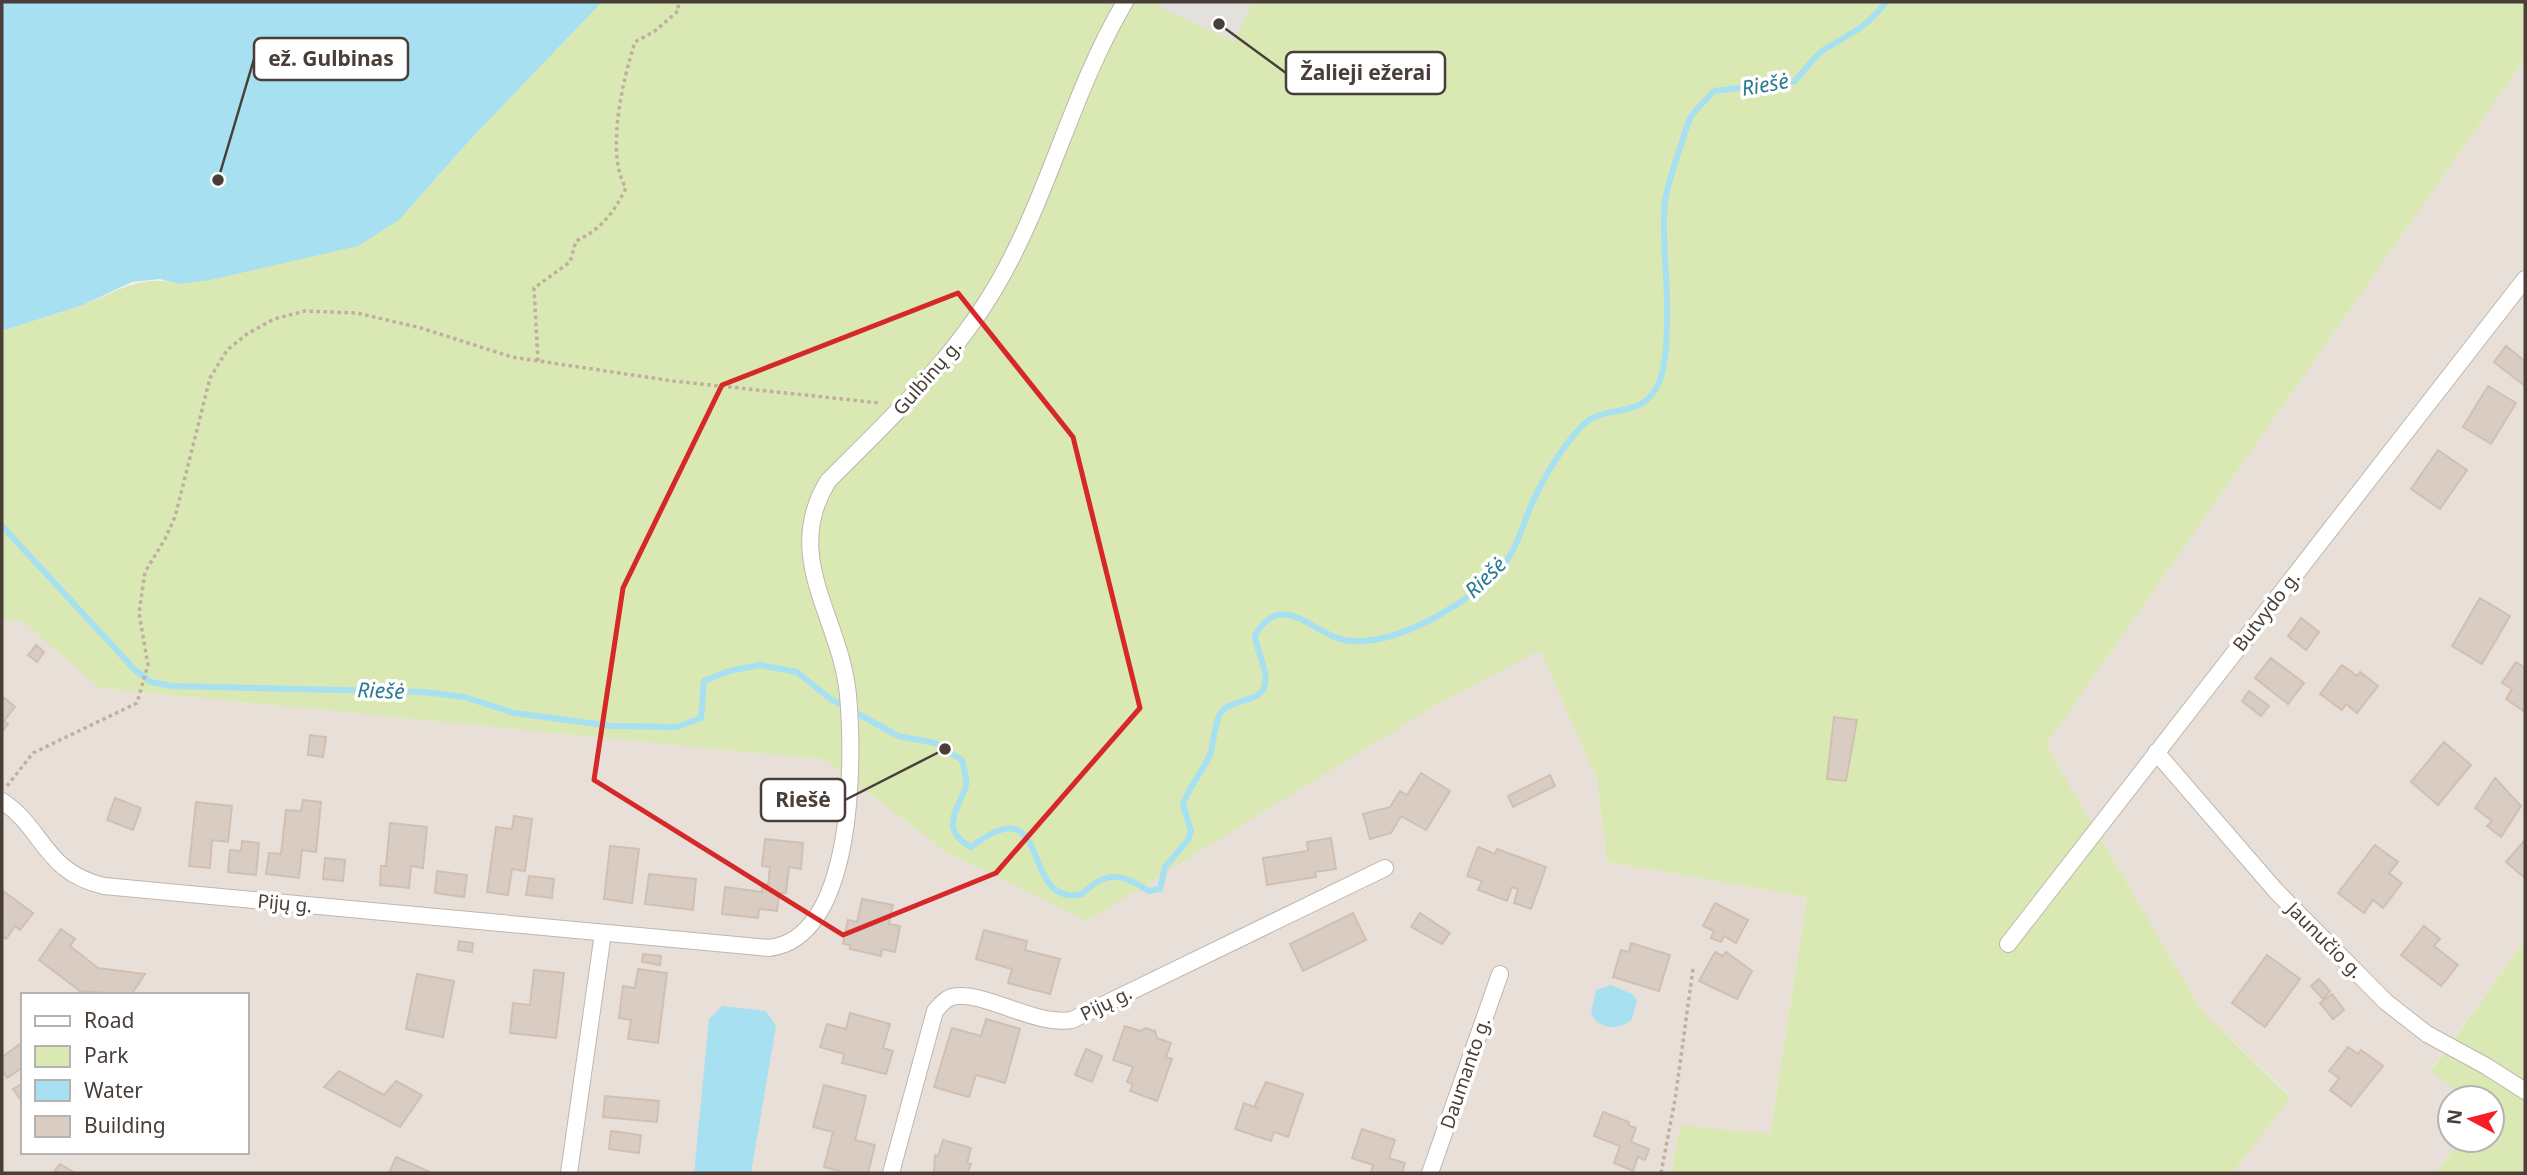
<svg xmlns="http://www.w3.org/2000/svg" width="2527" height="1175" viewBox="0 0 2527 1175" font-family="'Noto Sans',sans-serif">
<style>
.residential{fill:#e8e0d8;fill-rule:evenodd}
.green{fill:#dae8b3}
.parking{fill:#e3e0de}
.water{fill:#a7e0f0}
.lines{fill:none;stroke-linecap:round;stroke-linejoin:round}
.stream{stroke:#a7e0f0;stroke-width:6}
.building{fill:#d9ccc2;stroke:#d1bfb2;stroke-width:2}
.street-casing{stroke:#c0b5ac;stroke-width:18}
.path{stroke:#c2ae9e;stroke-width:3.5;stroke-dasharray:3.5 3.5;stroke-linecap:butt}
.street{stroke:#fff;stroke-width:16}
.marked{fill:none;stroke:#d62828;stroke-width:5;stroke-linejoin:round}
.labels{text-anchor:middle;dominant-baseline:central;stroke-width:7;stroke-linejoin:round;paint-order:stroke}
.street-label{font-size:19px;fill:#493f38;stroke:#fff}
.water-label{font-size:21px;font-style:italic;fill:#2b7b93;stroke:#fff}
.leader{fill:none;stroke:#493f38;stroke-width:2.5}
.callout-dot{fill:#493f38;stroke:#fff;stroke-width:2.5}
.callout{fill:#fff;stroke:#493f38;stroke-width:2.5}
.callout-label{font-size:21px;text-anchor:middle;font-weight:bold;fill:#493f38}
</style>
<rect width="100%" height="100%" fill="#f5efea"/>
<path class="residential" d="M2525 59V940L2431 1070 2466 1098H2450V1140H2462L2435 1173H2232L2291 1097 2202 1011 2046 745Z
M2 620 23 622 101 688 825 760 946 852 1436 705 1540 649 1597 780 1607 862 1807 897 1770 1134 1680 1126 1671 1173H2ZM23 995H247V1152H23Z"/>
<path class="green" d="M602 2H2525V59L2046 745 2202 1011 2291 1098 2232 1173H1671L1680 1125 1770 1134 1807 897 1607 862 1597 780 1540 650 1436 705 1087 921 946 852 825 760 100 688 23 622 2 620V331C28 322 54 315 80 306 116 293 140 273 179 284L399 220 469 141Z
M2525 940V1173H2435L2462 1140H2492V1098H2466L2431 1071Z"/>
<path class="parking" d="M1162 2H1252L1234 41 1159 7Z"/>
<path class="water" d="M2 2H602L469 141 399 220 358 246 210 280 179 284 160 279 132 282 83 305 2 331Z
M1611 985 1632 994 1637 1001 1632 1019C1619 1031 1600 1030 1591 1014L1596 990Z
M722 1006 766 1011 776 1026 751 1173H694L709 1019Z"/>
<g class="lines">
<path class="stream" d="M2 526 135 670 151 682 172 686 424 692 464 697 514 713 612 726 677 727 701 718 704 681 729 671 760 665 797 672 829 698 882 727 898 736 935 743 962 760C964 769 968 780 965 789 956 812 940 830 971 847 1055 782 1018 909 1082 894 1108 869 1121 874 1149 891L1160 889 1165 867 1188 840 1191 831 1183 805C1189 785 1204 771 1211 752 1214 740 1215 718 1223 710 1234 700 1259 701 1264 688 1270 672 1256 651 1255 635 1284 586 1316 640 1352 641 1402 644 1472 601 1504 564 1519 546 1524 518 1535 497 1547 472 1563 446 1582 426 1605 401 1644 423 1660 380 1667 359 1667 334 1667 312 1668 276 1661 237 1665 201 1668 182 1675 163 1681 145 1684 135 1687 123 1692 115 1698 107 1707 99 1714 91L1795 81C1804 71 1814 56 1825 49 1853 32 1865 29 1886 2"/>
</g>
<path class="building" d="M2506 346 2525 361V386L2494 362Z
M2488 386 2516 403 2491 444 2463 427Z
M2438 450 2467 470 2440 509 2411 489Z
M2480 598 2510 616 2482 664 2452 646Z
M2301 618 2319 632 2306 650 2288 636Z
M36 645 44 652 37 662 28 655Z
M2271 658 2304 683 2288 704 2255 678Z
M2516 662 2525 668V712L2506 699 2512 689 2502 683Z
M2342 665 2357 676 2360 672 2378 686 2357 713 2346 704 2342 710 2320 694Z
M2249 691 2269 706 2261 716 2242 701Z
M2 696 15 707 4 721 8 724 2 732Z
M1834 717 1857 720 1846 781 1827 779Z
M310 735 326 737 323 757 308 755Z
M2444 742 2471 765 2438 805 2411 782Z
M1421 773 1450 791 1426 830 1401 816 1391 833 1370 839 1363 814 1390 807 1400 791 1407 795Z
M1550 775 1555 786 1513 807 1508 796Z
M2495 778 2521 806 2501 837 2487 826 2492 821 2475 808Z
M115 798 141 808 133 830 107 820Z
M303 800 321 802 316 852 302 850 299 878 266 874 269 853 281 854 286 810 301 811Z
M196 802 232 806 228 842 212 840 210 868 189 866Z
M514 816 532 819 525 871 512 869 508 895 487 892 496 827 512 829Z
M390 823 427 827 423 868 411 866 409 888 380 885 381 866H386Z
M1331 838 1336 869 1315 872 1316 877 1267 885 1263 858 1308 851 1307 842Z
M765 839 803 843 801 869 789 867 786 893H779L777 911 759 909 758 918 722 914 725 887 762 892V884L768 885 770 867 762 866Z
M2525 840V878L2506 862Z
M242 841 259 843 256 875 228 872 230 850 241 851Z
M2375 845 2398 862 2389 873 2402 883 2383 908 2373 900 2364 913 2338 893Z
M610 846 639 849 632 903 604 899Z
M1478 847 1495 854 1497 849 1546 867 1531 909 1514 903 1518 889 1512 887 1507 901 1478 890 1482 881 1467 876Z
M325 858 345 860 343 881 323 879Z
M437 871 467 875 464 897 435 893Z
M649 874 696 879 693 910 645 904Z
M529 876 554 879 552 898 526 895Z
M3 891 33 913 20 930 15 926 6 939 2 936Z
M862 899 893 905 889 924 900 926 895 952 882 949 881 956 850 949V945L843 944 848 920 857 922Z
M1715 903 1748 920 1736 943 1724 936 1721 942 1711 938 1714 931 1703 926Z
M1353 913 1366 940 1303 971 1290 944Z
M1420 913 1450 933 1442 944 1411 927Z
M2424 926 2440 939 2434 946 2458 965 2441 986 2401 955Z
M61 929 75 939 70 946 98 968 145 974 131 995 80 991 39 960Z
M984 930 1027 941 1025 950 1060 959 1050 994 1008 983 1012 969 976 959Z
M459 941 473 943 472 952 458 950Z
M1631 943 1670 955 1659 991 1613 977 1621 950 1629 952Z
M1715 952 1723 956 1726 952 1752 971 1737 999 1699 981Z
M643 954 661 956 660 965 642 962Z
M2267 955 2300 979 2265 1027 2232 1003Z
M638 969 667 973 658 1043 628 1039 631 1020 619 1018 623 986 635 988Z
M534 970 564 973 556 1038 510 1033 513 1003 530 1005Z
M417 974 454 981 443 1037 406 1029Z
M2319 979 2330 991 2323 999 2311 986Z
M2332 994 2344 1010 2333 1019 2320 1003Z
M850 1013 890 1024 883 1048 893 1051 886 1074 842 1063 844 1054 820 1047 827 1024 846 1029Z
M986 1019 1020 1029 1005 1083 976 1075 969 1097 934 1087 952 1028 981 1036Z
M1125 1026 1140 1031 1146 1028 1155 1031 1157 1038 1171 1043 1166 1057 1172 1059 1157 1101 1130 1091 1133 1084 1127 1082 1133 1067 1113 1060Z
M23 1042V1067L7 1078 2 1070V1057Z
M2348 1047 2358 1054 2361 1050 2383 1066 2351 1106 2330 1090 2339 1078 2329 1071Z
M1086 1049 1102 1056 1092 1082 1075 1075Z
M339 1071 384 1095 396 1081 422 1095 400 1127 324 1087Z
M1266 1082 1303 1094 1288 1137 1274 1132 1271 1141 1235 1129 1244 1103 1257 1108 1255 1105Z
M23 1083V1103L13 1089Z
M824 1085 866 1096 855 1140 875 1145 868 1173H846L824 1167 833 1132 813 1127Z
M605 1096 659 1101 657 1122 603 1117Z
M1603 1112 1629 1122 1628 1125 1636 1128 1631 1142 1649 1149 1645 1160 1638 1157 1633 1171 1614 1163 1620 1146 1594 1136Z
M1362 1129 1395 1140 1389 1158 1405 1163 1402 1173H1376L1371 1172 1373 1165 1352 1158Z
M611 1131 641 1135 639 1153 609 1149Z
M943 1140 971 1148 967 1163 971 1164 968 1173H934L935 1155 938 1156Z
M396 1157 432 1173H389Z
M60 1164 75 1173H53Z"/>
<g class="lines">
<defs>
<path id="street" d="M2156 752 2276 891 2386 1002 2427 1034 2486 1066 2525 1091
M2 801C44 829 44 872 104 886L769 948C855 938 854 760 848 695 841 618 781 557 828 481 892 417 959 355 1003 274 1051 187 1074 88 1125 2
M2008 944 2525 279
M569 1173 603 933
M891 1173 935 1011C940 1006 944 999 952 997 981 989 1033 1026 1072 1020L1385 868
M1430 1173 1500 974"/>
</defs>
<use href="#street" class="street-casing"/>
<path class="path" d="M538 361 534 288 570 262 576 241C602 229 614 212 626 188 605 154 623 79 635 42L655 31 679 10 677 2
M7 786 33 753 137 703 148 665 139 613 145 572 165 539 175 517 210 378 227 350 247 334 274 319 305 311 357 313 421 328 512 357 673 381 880 403
M1661 1173 1675 1100 1693 969"/>
<use href="#street" class="street"/>
</g>
<path class="marked" d="M958 293 1073 437 1140 708 996 873 843 935 594 780 623 588 722 385Z"/>
<g class="labels">
<g class="street-label">
<text transform="translate(927 377) rotate(-49)">Gulbinų g.</text>
<text transform="translate(2266 611) rotate(-52)">Butvydo g.</text>
<text transform="translate(285 903) rotate(5)">Pijų g.</text>
<text transform="translate(2325 940) rotate(45)">Jaunučio g.</text>
<text transform="translate(1106 1003) rotate(-26)">Pijų g.</text>
<text transform="translate(1465 1073) rotate(-71)">Daumanto g.</text>
</g>
<g class="water-label">
<text transform="translate(1765 84) rotate(-10)">Riešė</text>
<text transform="translate(1485 577) rotate(-44)">Riešė</text>
<text transform="translate(381 690) rotate(2)">Riešė</text>
</g>
</g>
<path class="leader" d="M218 180L254 59M1219 24L1286 73M945 749L845 800"/>
<g class="callout-dot">
<circle cx="218" cy="180" r="7"/>
<circle cx="1219" cy="24" r="7"/>
<circle cx="945" cy="749" r="7"/>
</g>
<g class="callout">
<rect x="254" y="38" width="154" height="42" rx="7"/>
<rect x="1286" y="52" width="159" height="42" rx="7"/>
<rect x="761" y="779" width="84" height="42" rx="7"/>
</g>
<g class="callout-label">
<text x="331" y="66">ež. Gulbinas</text>
<text x="1366" y="80">Žalieji ežerai</text>
<text x="803" y="807">Riešė</text>
</g>
<rect width="2527" height="1175" fill="none" stroke="#493f38" stroke-width="7"/>
<rect x="21" y="993" width="228" height="161" fill="#ffffff" stroke="#b6b2af" stroke-width="2"/>
<rect x="35" y="1016" width="35" height="10" fill="#ffffff" stroke="#b6b2af" stroke-width="2"/>
<text x="84" y="1028" font-size="21" fill="#493f38">Road</text>
<rect x="35" y="1046" width="35" height="21" fill="#dae8b3" stroke="#b6b2af" stroke-width="2"/>
<text x="84" y="1063" font-size="21" fill="#493f38">Park</text>
<rect x="35" y="1080" width="35" height="21" fill="#a7e0f0" stroke="#b6b2af" stroke-width="2"/>
<text x="84" y="1098" font-size="21" fill="#493f38">Water</text>
<rect x="35" y="1116" width="35" height="21" fill="#d9ccc2" stroke="#b6b2af" stroke-width="2"/>
<text x="84" y="1133" font-size="21" fill="#493f38">Building</text>
<g transform="translate(2471 1119) rotate(277)"><circle r="33" fill="#ffffff" stroke="#b6b2af" stroke-width="2"/>
<path d="M0-5L12 26L0 18L-12 26Z" fill="#f71e26"/>
<text y="-10" font-size="19" font-weight="bold" text-anchor="middle" fill="#493f38">N</text>
</g>
</svg>
